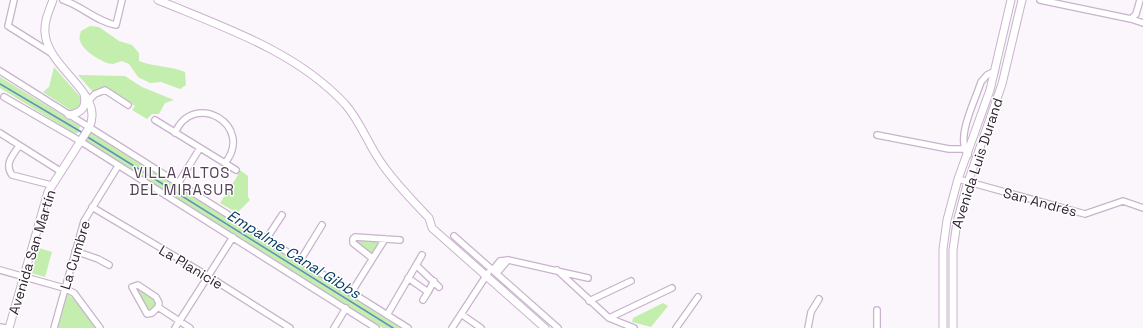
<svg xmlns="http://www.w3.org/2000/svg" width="1143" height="328" viewBox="0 0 1143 328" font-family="'Space Grotesk',sans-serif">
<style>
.green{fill:#c3eead}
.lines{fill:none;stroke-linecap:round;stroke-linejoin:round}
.stream{stroke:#618ebe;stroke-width:1.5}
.minor-casing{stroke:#c9b2ce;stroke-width:8}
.tertiary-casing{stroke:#c9b2ce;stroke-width:9}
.minor{stroke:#fff;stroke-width:5.5}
.tertiary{stroke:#fff;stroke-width:7}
.labels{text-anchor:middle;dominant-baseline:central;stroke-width:3;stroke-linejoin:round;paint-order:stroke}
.street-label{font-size:14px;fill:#2d242f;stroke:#fff}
.neighbourhood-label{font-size:15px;letter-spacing:1px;fill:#544058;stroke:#fff}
.water-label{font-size:15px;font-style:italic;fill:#033961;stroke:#fff}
</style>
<rect width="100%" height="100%" fill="#fbf6fc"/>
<path class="green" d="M90 26 99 27 119 41 132 45 139 53V61C155 67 170 66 185 72L186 85 180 89 161 82 150 83 138 77 129 64 122 61C119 62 116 63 113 64 104 64 81 50 80 40 79 38 80 34 81 31Z
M54 67 82 99V109L72 111 43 92 49 87Z
M78 75 125 76 142 87 174 100 165 103 159 114H152L147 119 132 110 135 106 106 87 93 92Z
M0 77 80 126 78 133 75 134 0 88Z
M88 132 92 133 403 328H383L84 140Z
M237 168 248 176V197L250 200 237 213 220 203 238 175 234 172Z
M355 239 377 240 378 243 372 253 353 240Z
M39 248 52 252 45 277 31 273Z
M136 288 155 299 156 303 151 310H147Z
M67 293 83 308 96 328H58Z
M663 303 668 306 651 327 632 322 633 318Z"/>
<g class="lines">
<path class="stream" d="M0 84 83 133
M86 136 393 328"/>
<defs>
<path id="minor" d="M14 0 8 26 51 53
M63 0C82 6 97 22 116 25L122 0
M1040 0 1131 19 1136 14 1140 0
M1131 19 1143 23
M0 71 408 328
M4 97 80 141 376 328
M89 100 95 94 105 90 128 105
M155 120 236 170
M0 133 60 171
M175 133C194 89 255 126 225 163
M877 135 949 149H964
M19 146C13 155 4 164 12 175L51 185
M968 155C955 138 975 101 981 82L987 75 995 71
M958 179 1085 214 1123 201 1143 208
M179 182 200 148
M92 207 208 276 290 328
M454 236 558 328
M267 238 282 215
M75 251 98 259 109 265
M372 258 353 243V239L355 237 400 240
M300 261 322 225
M416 265 439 287
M0 270 64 288 74 293 100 328
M493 270 500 261 508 260 588 278
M557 270 609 318 634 328
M497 273 508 260
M408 278 428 292 434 281
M351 293 385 239
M423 300 428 292
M589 301 631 281
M158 307 152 313 147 314 132 287 138 285 156 297 159 303 158 307 190 328
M461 314 481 328
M387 315 422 255
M609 318 672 288
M0 327 6 328
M54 328 84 221 118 166
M175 328 233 237
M334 328 346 308
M452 328 488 273
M676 328 698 297
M808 328 811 312 819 299
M877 328V310"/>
<path id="tertiary" d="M158 0C223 27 296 51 345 104 360 121 367 142 380 161 393 181 412 200 429 218L432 228 545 328
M69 115C82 113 87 107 84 94
M9 328 48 192 89 128C106 93 48 70 45 33 44 21 49 11 53 0
M943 328V249L947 220 958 179 990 90 1011 0
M953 328V250L957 222 967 185 1002 84 1022 0"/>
</defs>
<use href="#minor" class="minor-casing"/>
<use href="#tertiary" class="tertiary-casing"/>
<use href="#minor" class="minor"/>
<use href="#tertiary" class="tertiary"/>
</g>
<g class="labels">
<g class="street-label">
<text transform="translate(977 163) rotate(-72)">Avenida Luis Durand</text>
<text transform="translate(1040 202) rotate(15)">San Andrés</text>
<text transform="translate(32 252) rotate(-73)">Avenida San Martín</text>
<text transform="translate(75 255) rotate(-73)">La Cumbre</text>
<text transform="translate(191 267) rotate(31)">La Planicie</text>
</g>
<g class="neighbourhood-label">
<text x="182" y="172">VILLA ALTOS<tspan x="182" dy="17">DEL MIRASUR</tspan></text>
</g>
<g class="water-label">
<text transform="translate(294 254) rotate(32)">Empalme Canal Gibbs</text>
</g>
</g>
</svg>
